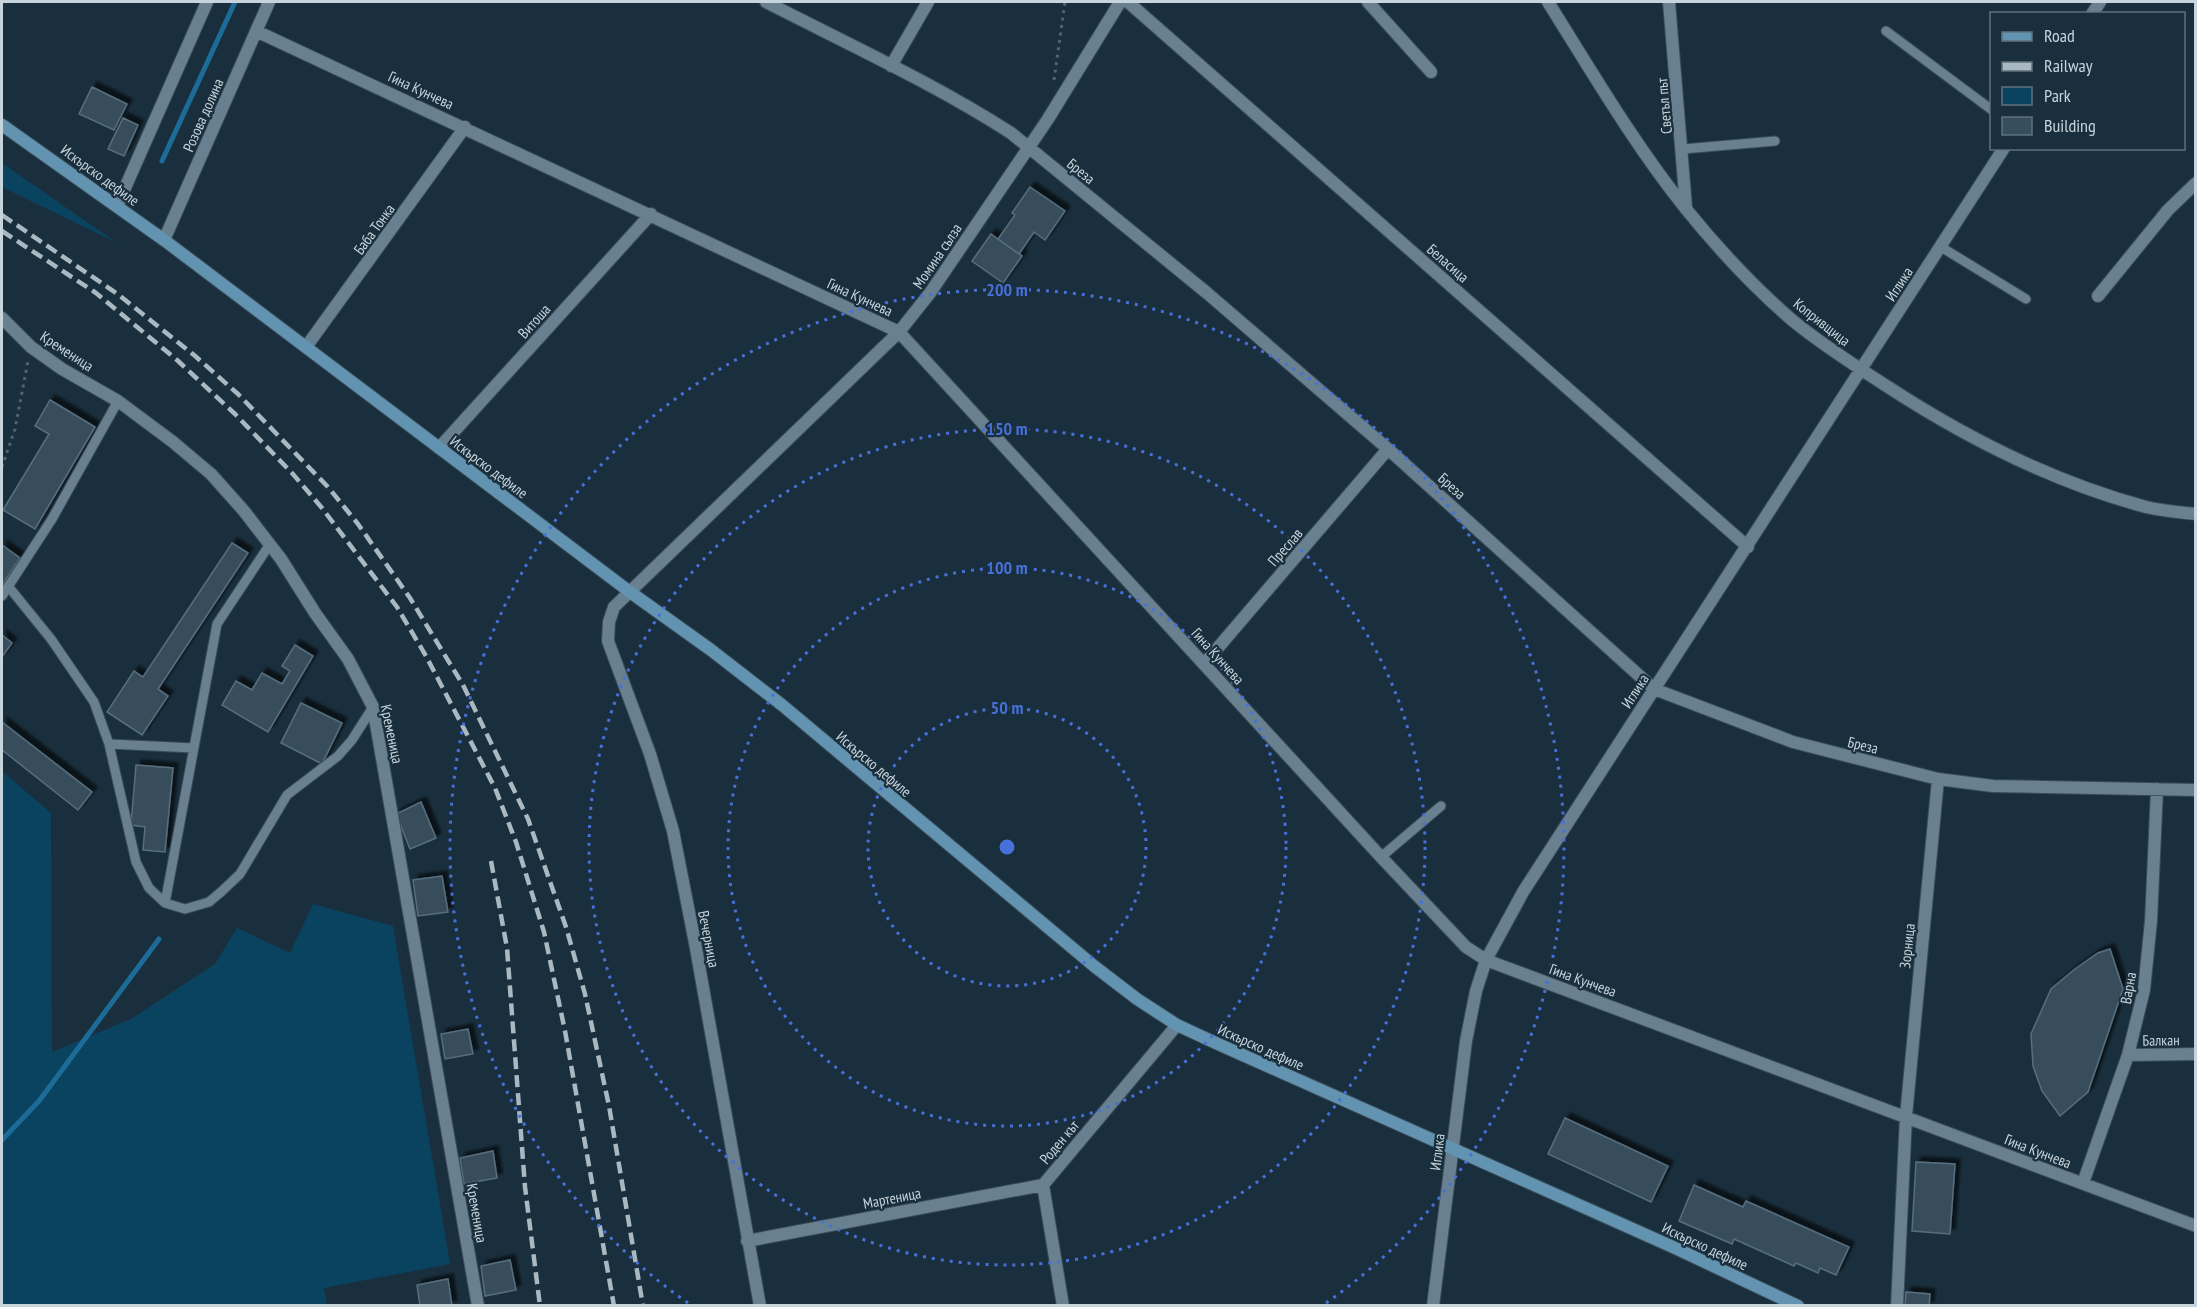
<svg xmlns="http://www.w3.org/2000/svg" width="2197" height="1307" viewBox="0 0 2197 1307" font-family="'PT Sans Narrow',sans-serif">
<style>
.green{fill:#0a4360}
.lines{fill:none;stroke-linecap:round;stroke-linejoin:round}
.stream{stroke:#1d6c97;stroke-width:5}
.building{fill:#374e5c;stroke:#576e7e;stroke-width:1.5;filter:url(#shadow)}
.lane-casing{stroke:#3a4c57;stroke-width:11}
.street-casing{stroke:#3a4c57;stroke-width:14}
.secondary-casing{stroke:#3a4c57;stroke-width:14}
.path{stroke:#516370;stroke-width:3;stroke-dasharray:3 4.5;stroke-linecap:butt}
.lane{stroke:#688090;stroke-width:9}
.street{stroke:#688090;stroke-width:12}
.secondary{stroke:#6293b1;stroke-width:12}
.rail{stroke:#a9b8c1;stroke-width:4.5;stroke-dasharray:12 6;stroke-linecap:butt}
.ring{fill:none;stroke:#4870d9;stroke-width:3;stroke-dasharray:3 6}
.labels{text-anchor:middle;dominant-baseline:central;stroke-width:4.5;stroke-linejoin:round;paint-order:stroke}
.street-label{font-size:15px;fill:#c7d4dc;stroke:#1a2f3d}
.centre{fill:#4870d9;stroke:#1a2f3d;stroke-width:3}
.ring-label{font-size:18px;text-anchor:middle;font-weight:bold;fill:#4870d9;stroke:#1a2f3d;stroke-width:4.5;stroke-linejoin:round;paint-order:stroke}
</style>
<defs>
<filter id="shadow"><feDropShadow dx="5" dy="-5" stdDeviation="1.5" flood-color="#0009"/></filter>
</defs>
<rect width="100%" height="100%" fill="#1a2f3d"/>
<path class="green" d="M2 163 117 243 2 187Z
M2 771 51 813 52 1052 131 1019 215 964 237 928 290 953 313 904 393 926 450 1264 324 1288 327 1305H2Z"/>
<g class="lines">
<path class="stream" d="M162 161 235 2
M2 1140 39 1101 159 939"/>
</g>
<path class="building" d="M92 87 127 104 114 130 79 114Z
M123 118 138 125 124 156 108 149Z
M1030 187 1065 211 1045 240 1034 232 1019 254 998 239 1015 215 1012 213Z
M991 234 1022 256 1003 283 972 261Z
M50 400 95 427 35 529 3 510 49 434 35 426Z
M232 543 248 553 158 689 168 696 142 735 107 712 134 671 143 677Z
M2 545 20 558 2 585Z
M2 635 12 643 2 657Z
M295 645 313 656 268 732 222 705 236 681 252 690 262 673 282 684 290 671 282 666Z
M301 703 342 723 322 764 281 743Z
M2 722 92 792 78 810 2 750Z
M136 765 173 768 165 852 143 850 145 827 131 825Z
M421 802 436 838 410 849 396 814Z
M442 876 448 912 418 916 413 880Z
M2110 949 2123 989 2088 1092 2060 1116 2042 1091 2033 1066 2031 1034 2051 989 2075 969 2098 953Z
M468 1029 473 1054 445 1059 441 1034Z
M1565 1118 1668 1166 1651 1202 1548 1154Z
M493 1151 497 1178 464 1184 460 1158Z
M1916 1162 1955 1164 1950 1234 1912 1231Z
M1694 1185 1743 1207 1746 1201 1849 1247 1836 1275 1820 1268 1818 1273 1796 1263 1794 1266 1734 1239 1732 1244 1679 1221Z
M510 1260 516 1290 485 1296 481 1266Z
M448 1279 452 1306H420L417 1285Z
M1906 1292 1930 1294 1929 1306H1905Z"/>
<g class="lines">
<defs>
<path id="lane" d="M1886 31 1992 110
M1683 149 1775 141
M1941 247 2026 299
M8 586 51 639 94 702 109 744 136 862 149 888 165 903 185 909 209 902 221 892 240 874 287 795 338 756 352 740 373 707
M2 596 52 519 118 401
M109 744 194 748
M1381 857 1441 806
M165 903 217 624 270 544"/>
<path id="street" d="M766 2C848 44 933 83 1011 133L1207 293 1388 449 1654 689 1793 742 1938 779 1993 786 2196 790
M1128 2 1748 547
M1368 2 1431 72
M1548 2C1592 72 1634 144 1686 209 1716 246 1756 289 1792 320 1821 344 1854 365 1885 385 1966 438 2053 482 2146 507 2162 511 2179 512 2196 514
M1669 2 1686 207
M2092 14 2100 2
M256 31 899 332 1381 857 1466 947 1486 960 2196 1226
M891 66 928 2
M117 206 207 2
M164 240 269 2
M2098 296 2168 210 2196 183
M2 318 31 347 62 369 118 401 173 442 211 474 244 511 281 559 315 613 348 659 373 707 478 1306
M306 347 465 127
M439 448 651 214
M1204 664 1388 449
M2128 1055 2196 1054
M2083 1183 2128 1055 2144 990 2151 921 2157 789
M747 1241 1043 1185
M760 1306 695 943 673 831 650 754 608 641 609 622 614 607 899 332 930 293 1048 119 1120 2
M1063 1306 1043 1185 1177 1025
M1433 1306 1466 1041 1476 991 1486 960 1523 892 2004 148
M1897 1306 1906 1116 1938 779"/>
<path id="secondary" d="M2 125 164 240 630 592 711 650 782 705 1094 966 1137 999 1177 1025 1218 1044 1673 1247 1798 1306"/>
</defs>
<use href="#lane" class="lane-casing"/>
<use href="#street" class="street-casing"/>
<use href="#secondary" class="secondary-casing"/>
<path class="path" d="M1054 80 1065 2
M2 467 15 429 28 361"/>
<use href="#lane" class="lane"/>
<use href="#street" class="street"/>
<use href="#secondary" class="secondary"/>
<path class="rail" d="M2 215 119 295 194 355 238 394 328 487 358 524 410 598 463 685 528 819 566 927 585 994 609 1106 643 1306
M2 231 96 293 177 360 235 414 292 473 322 508 397 607 426 656 495 788 516 842 544 932 565 1031 614 1306
M491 861 507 948 525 1187 540 1306"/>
</g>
<g class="ring">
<circle cx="1007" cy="847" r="139"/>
<circle cx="1007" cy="847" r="279"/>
<circle cx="1007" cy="847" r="418"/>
<path d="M688 1303A557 557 0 1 1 1326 1303"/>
</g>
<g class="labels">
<g class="street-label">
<text transform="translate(421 90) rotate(25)">Гина Кунчева</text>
<text transform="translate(1664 106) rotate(-95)">Светъл път</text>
<text transform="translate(203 115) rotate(-66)">Розова долина</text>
<text transform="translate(1081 171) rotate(39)">Бреза</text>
<text transform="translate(100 175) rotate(36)">Искърско дефиле</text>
<text transform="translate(374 229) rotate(-54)">Баба Тонка</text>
<text transform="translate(937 256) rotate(-56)">Момина сълза</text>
<text transform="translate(1448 263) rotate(41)">Беласица</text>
<text transform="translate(1899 284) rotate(-57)">Иглика</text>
<text transform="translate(860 297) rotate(25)">Гина Кунчева</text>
<text transform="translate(534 321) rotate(-48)">Витоша</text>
<text transform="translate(1822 322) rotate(38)">Копривщица</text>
<text transform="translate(67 351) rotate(33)">Кременица</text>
<text transform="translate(489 467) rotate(37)">Искърско дефиле</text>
<text transform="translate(1452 486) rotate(42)">Бреза</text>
<text transform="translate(1285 547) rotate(-49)">Преслав</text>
<text transform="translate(1218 656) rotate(48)">Гина Кунчева</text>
<text transform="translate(1635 691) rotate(-57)">Иглика</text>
<text transform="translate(392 734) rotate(78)">Кременица</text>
<text transform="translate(1863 745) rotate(14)">Бреза</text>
<text transform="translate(874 764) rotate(40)">Искърско дефиле</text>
<text transform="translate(709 939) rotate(79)">Вечерница</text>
<text transform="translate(1907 946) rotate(-84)">Зорница</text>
<text transform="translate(1583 980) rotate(20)">Гина Кунчева</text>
<text transform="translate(2128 988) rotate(-80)">Варна</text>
<text transform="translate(2161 1040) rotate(-1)">Балкан</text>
<text transform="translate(1261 1047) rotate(24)">Искърско дефиле</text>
<text transform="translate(1059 1142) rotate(-50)">Роден кът</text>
<text transform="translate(2038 1151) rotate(21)">Гина Кунчева</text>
<text transform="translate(1437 1152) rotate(-83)">Иглика</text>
<text transform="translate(892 1198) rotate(-11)">Мартеница</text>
<text transform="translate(477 1213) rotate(80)">Кременица</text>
<text transform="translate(1705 1246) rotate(25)">Искърско дефиле</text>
</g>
</g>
<circle cx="1007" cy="847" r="9" class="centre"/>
<g class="ring-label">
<text x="1007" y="296">200 m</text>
<text x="1007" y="435">150 m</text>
<text x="1007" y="574">100 m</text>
<text x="1007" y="714">50 m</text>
</g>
<rect width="2197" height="1307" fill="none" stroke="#c7d4dc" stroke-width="6"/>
<rect x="1990" y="12" width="195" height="138" fill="#1a2f3d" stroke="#5f717d" stroke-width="1.5"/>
<rect x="2002" y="32" width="30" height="9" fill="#6293b1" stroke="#5f717d" stroke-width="1.5"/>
<text x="2044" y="42" font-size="18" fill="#c7d4dc">Road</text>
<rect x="2002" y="62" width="30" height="9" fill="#a9b8c1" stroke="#5f717d" stroke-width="1.5"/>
<text x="2044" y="72" font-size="18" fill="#c7d4dc">Railway</text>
<rect x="2002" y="87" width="30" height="18" fill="#0a4360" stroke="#5f717d" stroke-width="1.5"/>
<text x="2044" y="102" font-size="18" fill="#c7d4dc">Park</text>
<rect x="2002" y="117" width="30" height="18" fill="#374e5c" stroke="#5f717d" stroke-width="1.5"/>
<text x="2044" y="132" font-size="18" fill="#c7d4dc">Building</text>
</svg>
